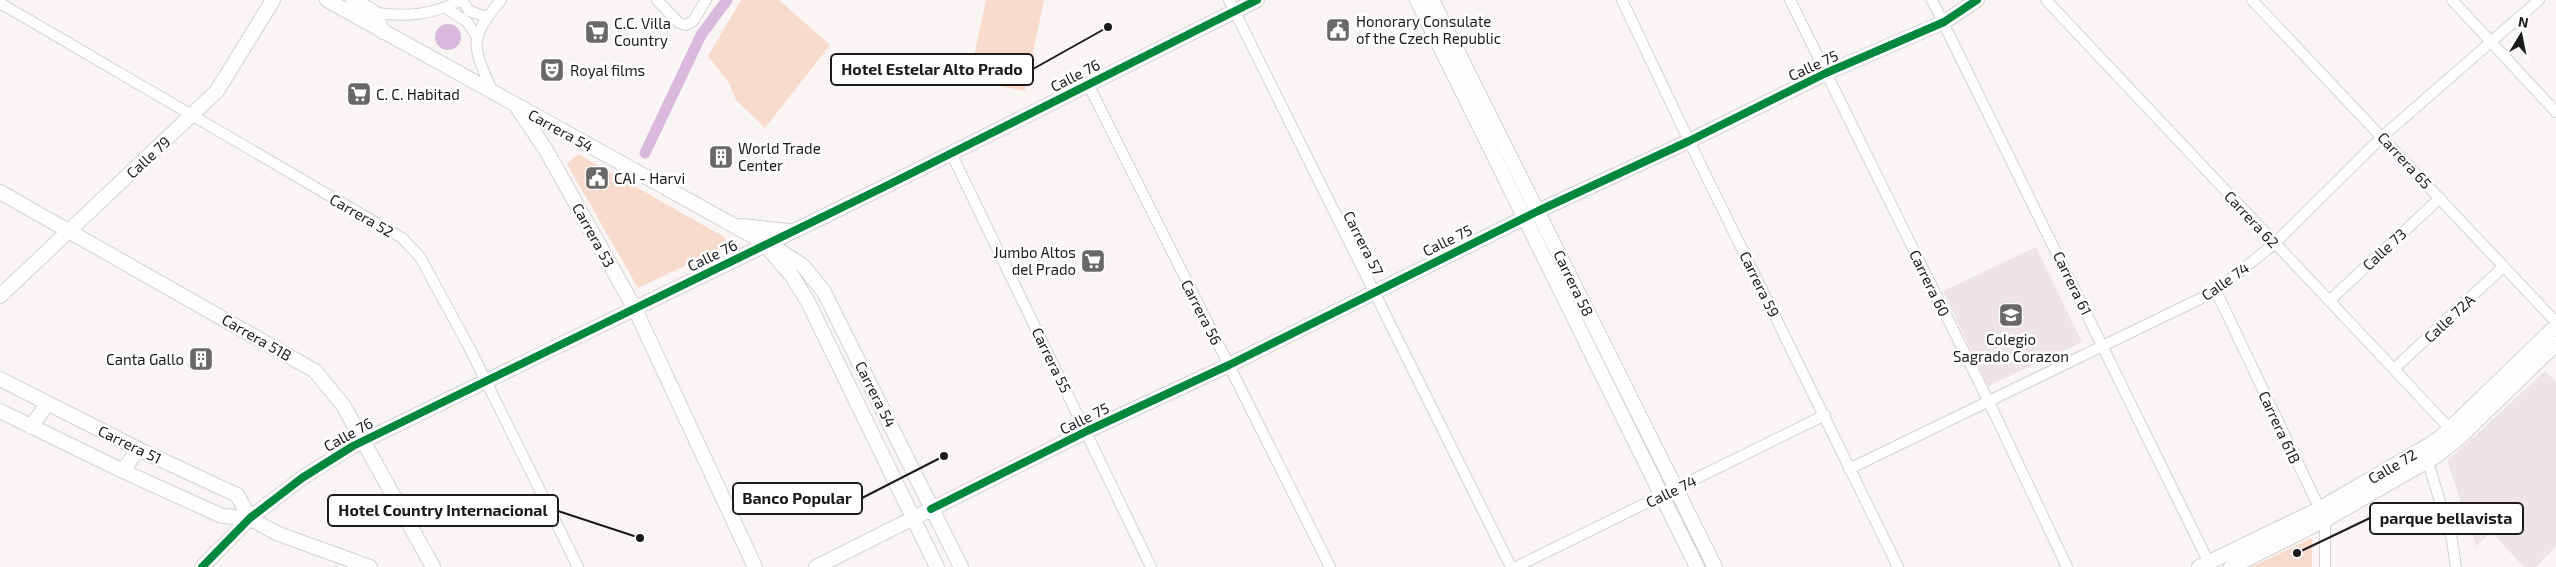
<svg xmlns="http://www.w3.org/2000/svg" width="2556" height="567" viewBox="0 0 2556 567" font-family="'Exo 2',sans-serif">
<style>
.built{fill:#eee4e6}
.green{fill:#f9dbcd}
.water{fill:#d9b9dc}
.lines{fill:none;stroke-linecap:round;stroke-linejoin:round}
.canal{stroke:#d9b9dc;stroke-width:11}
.street-casing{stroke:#d5d2d2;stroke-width:12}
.secondary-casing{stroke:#d5d2d2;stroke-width:16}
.street{stroke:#fefefe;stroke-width:10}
.secondary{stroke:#fefefe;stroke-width:14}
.cycleway-casing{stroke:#fff;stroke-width:11}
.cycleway{stroke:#00873e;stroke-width:8}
.labels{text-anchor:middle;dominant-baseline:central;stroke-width:5;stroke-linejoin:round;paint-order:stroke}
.poi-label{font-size:15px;fill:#1d1a1a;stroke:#fff;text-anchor:start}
.street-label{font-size:15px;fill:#1d1a1a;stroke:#fff}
.leader{fill:none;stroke:#1d1a1a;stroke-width:2}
.callout-dot{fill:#1d1a1a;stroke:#fff;stroke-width:2}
.callout{fill:#fff;stroke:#1d1a1a;stroke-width:2}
.callout-label{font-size:16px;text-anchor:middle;font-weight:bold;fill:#1d1a1a}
</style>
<rect width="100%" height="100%" fill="#f9f5f5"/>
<path class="built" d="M2036 247 2082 342 1988 386 1943 291Z
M2545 371 2556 382V546L2536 567H2524L2491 532 2476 546 2447 461Z"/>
<path class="green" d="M741 0H779L830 45 765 128 736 100 729 83 708 56Z
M986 0H1044L1025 91 969 80Z
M578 154 726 238 725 247 638 288 567 164Z
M2312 538V567H2251Z"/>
<path class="water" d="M435 37a13 13 0 1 1 26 0a13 13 0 1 1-26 0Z"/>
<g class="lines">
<path class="canal" d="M645 153 701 35 727 0"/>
<defs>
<path id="street" d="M657 0 679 23 686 25 693 21 706 0
M1229 0 1511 567
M1622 0 1689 141 1898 567
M1790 0 1989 402 2067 567
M1932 0 2211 567
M2046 0 2453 432
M2252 0 2556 322
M2452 0 2556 112
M0 3 402 238 420 257 469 347 578 567
M446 8 467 22 477 37
M375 13C408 17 432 15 462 0L469 11 486 17
M1088 84 1330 567
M492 91C472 44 468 40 501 0
M951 153 1151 567
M2216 291 2325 520V567
M2329 301 2440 198
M2394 369 2504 266
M2426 456 2452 540 2456 567
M1849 469 2216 291 2275 243 2383 136 2539 0
M1516 567 1825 415"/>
<path id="secondary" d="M327 0 780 251 803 266 824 292 961 567
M353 0 375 13 383 32
M1417 0 1697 567
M1432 0 1715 567
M517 107 546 150 635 309 755 567
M0 192 315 371 343 405 433 567
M741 226 789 231
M768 248 792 276 807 300 937 567
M0 296 217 91 273 0
M0 379 138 449 237 495 250 518
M0 411 123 471 222 516 250 518 276 533 370 567
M31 427 47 404
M123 471 138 449
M202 567 250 518 302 478 353 446 886 186 1257 0
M816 567 1087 431 1229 365 1538 211 1689 141 1826 73 1944 22 1977 0
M2199 567 2319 509 2429 445 2442 436 2556 326
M2231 567 2325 520 2436 456 2459 438 2556 344"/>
</defs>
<use href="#street" class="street-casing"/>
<use href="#secondary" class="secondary-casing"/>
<use href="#street" class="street"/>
<use href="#secondary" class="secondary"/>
<defs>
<path id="cycleway" d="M931 509 1087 431 1229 365 1538 211 1689 141 1826 73 1944 22 1977 0
M202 567 250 518 302 478 353 446 886 186 1257 0"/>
</defs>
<use href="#cycleway" class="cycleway-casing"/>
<use href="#cycleway" class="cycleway"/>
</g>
<defs>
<symbol id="civic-square" viewBox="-11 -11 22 22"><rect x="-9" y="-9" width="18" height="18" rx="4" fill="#6a6767" stroke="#fff"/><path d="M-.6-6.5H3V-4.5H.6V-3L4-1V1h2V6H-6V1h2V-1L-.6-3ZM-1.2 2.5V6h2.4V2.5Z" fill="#fff"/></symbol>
<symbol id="supermarket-square" viewBox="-11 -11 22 22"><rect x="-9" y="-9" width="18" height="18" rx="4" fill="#6a6767" stroke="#fff"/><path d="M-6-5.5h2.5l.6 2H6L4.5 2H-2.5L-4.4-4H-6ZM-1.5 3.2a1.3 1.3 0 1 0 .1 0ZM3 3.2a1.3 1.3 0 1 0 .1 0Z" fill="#fff"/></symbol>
<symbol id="theatre-square" viewBox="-11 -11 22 22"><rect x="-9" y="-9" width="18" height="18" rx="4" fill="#6a6767" stroke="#fff"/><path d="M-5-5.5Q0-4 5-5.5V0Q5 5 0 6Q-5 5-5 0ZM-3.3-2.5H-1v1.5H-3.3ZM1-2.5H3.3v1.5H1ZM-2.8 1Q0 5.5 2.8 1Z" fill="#fff"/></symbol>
<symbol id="building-square" viewBox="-11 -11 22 22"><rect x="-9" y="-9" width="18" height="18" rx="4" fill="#6a6767" stroke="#fff"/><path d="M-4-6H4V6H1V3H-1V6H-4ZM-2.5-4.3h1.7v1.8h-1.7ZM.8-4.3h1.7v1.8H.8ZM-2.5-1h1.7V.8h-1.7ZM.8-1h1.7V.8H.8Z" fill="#fff"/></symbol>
<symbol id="school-square" viewBox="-11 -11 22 22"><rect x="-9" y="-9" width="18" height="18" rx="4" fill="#6a6767" stroke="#fff"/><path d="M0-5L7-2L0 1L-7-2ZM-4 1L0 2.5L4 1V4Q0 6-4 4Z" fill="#fff"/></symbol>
</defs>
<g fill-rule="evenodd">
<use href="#civic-square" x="1324" y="16" width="28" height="28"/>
<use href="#supermarket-square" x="583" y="18" width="28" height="28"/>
<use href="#theatre-square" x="538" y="56" width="28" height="28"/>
<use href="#supermarket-square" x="345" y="80" width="28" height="28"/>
<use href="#building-square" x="707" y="143" width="28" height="28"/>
<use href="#civic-square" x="583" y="164" width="28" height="28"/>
<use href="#supermarket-square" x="1079" y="247" width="28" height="28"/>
<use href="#school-square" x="1997" y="301" width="28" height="28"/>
<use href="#building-square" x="187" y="345" width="28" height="28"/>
</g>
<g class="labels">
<g class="poi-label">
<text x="1356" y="21">Honorary Consulate<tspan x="1356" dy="17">of the Czech Republic</tspan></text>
<text x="614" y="23">C.C. Villa<tspan x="614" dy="17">Country</tspan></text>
<text x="570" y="70">Royal films</text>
<text x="376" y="94">C. C. Habitad</text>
<text x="738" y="148">World Trade<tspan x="738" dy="17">Center</tspan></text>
<text x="614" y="178">CAI - Harvi</text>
<text x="1076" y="252" text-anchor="end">Jumbo Altos<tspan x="1076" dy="17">del Prado</tspan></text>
<text x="2011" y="339" text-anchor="middle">Colegio<tspan x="2011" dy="17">Sagrado Corazon</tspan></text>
<text x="184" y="359" text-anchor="end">Canta Gallo</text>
</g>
<g class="street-label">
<text transform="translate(1813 65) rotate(-25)">Calle 75</text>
<text transform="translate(1075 75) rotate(-27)">Calle 76</text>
<text transform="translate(561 130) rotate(29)">Carrera 54</text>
<text transform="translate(148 157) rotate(-43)">Calle 79</text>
<text transform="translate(2405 160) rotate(47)">Carrera 65</text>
<text transform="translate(362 215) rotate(30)">Carrera 52</text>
<text transform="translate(2252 219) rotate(47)">Carrera 62</text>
<text transform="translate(594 235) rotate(61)">Carrera 53</text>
<text transform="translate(1447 240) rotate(-26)">Calle 75</text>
<text transform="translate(1364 243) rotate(63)">Carrera 57</text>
<text transform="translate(2384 249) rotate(-43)">Calle 73</text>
<text transform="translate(712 255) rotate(-26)">Calle 76</text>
<text transform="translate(2225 281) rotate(-35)">Calle 74</text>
<text transform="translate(1574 283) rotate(64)">Carrera 58</text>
<text transform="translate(1930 283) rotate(64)">Carrera 60</text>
<text transform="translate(2073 283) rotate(64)">Carrera 61</text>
<text transform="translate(1760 284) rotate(64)">Carrera 59</text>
<text transform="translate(1202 312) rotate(63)">Carrera 56</text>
<text transform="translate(2449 318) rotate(-43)">Calle 72A</text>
<text transform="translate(257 337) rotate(30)">Carrera 51B</text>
<text transform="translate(1052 360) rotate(64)">Carrera 55</text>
<text transform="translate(876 394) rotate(63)">Carrera 54</text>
<text transform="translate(1084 418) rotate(-26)">Calle 75</text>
<text transform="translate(2280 427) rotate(65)">Carrera 61B</text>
<text transform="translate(348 434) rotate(-29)">Calle 76</text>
<text transform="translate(130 444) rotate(26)">Carrera 51</text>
<text transform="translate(2392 466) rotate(-30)">Calle 72</text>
<text transform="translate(1671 491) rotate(-26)">Calle 74</text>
</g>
</g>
<path class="leader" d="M1108 27L1033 69M944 456L862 498M640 538L558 511M2297 553L2370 518"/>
<g class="callout-dot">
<circle cx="1108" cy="27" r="5"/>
<circle cx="944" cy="456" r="5"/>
<circle cx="640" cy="538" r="5"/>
<circle cx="2297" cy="553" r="5"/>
</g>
<g class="callout">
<rect x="831" y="54" width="202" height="31" rx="5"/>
<rect x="733" y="483" width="129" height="31" rx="5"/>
<rect x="328" y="495" width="230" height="31" rx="5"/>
<rect x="2370" y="503" width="153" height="31" rx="5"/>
</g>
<g class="callout-label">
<text x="932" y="75">Hotel Estelar Alto Prado</text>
<text x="797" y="504">Banco Popular</text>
<text x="443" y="516">Hotel Country Internacional</text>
<text x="2446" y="524">parque bellavista</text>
</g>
<g transform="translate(2521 35) rotate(10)" stroke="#ffffff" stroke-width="4" paint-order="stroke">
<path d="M0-4L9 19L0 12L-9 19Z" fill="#1d1a1a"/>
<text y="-8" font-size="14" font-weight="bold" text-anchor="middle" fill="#1d1a1a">N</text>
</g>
</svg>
